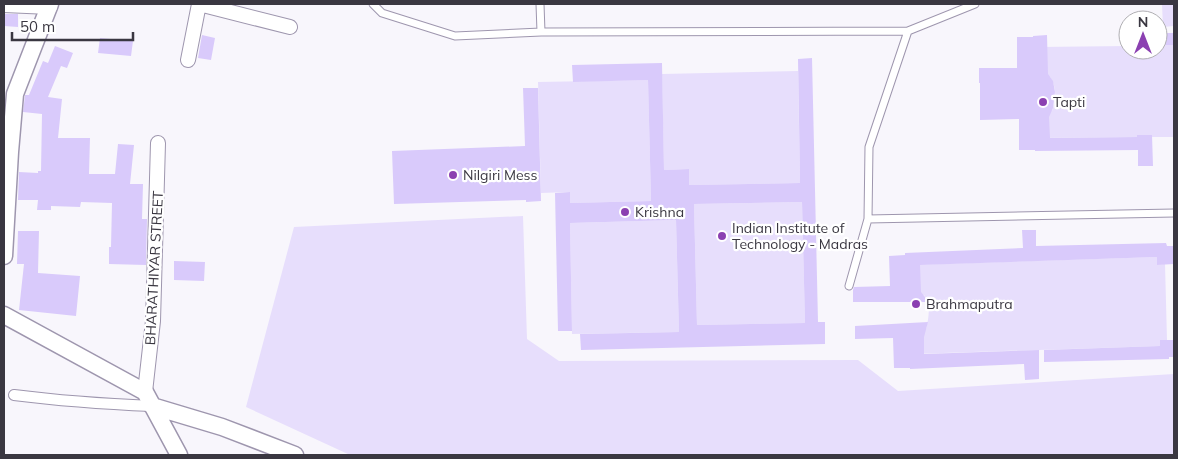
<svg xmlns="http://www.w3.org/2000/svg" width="1178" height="459" viewBox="0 0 1178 459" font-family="Mulish,sans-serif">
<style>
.green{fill:#e7defc}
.building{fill:#d9cafb;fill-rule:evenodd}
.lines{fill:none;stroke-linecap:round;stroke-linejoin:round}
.service-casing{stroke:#9e96ae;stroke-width:9}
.pedestrian-casing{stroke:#9e96ae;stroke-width:12}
.minor-casing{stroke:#9e96ae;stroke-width:16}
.tertiary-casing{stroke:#9e96ae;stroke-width:19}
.service{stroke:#fff;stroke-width:7}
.pedestrian{stroke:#fff;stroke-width:10}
.minor{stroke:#fff;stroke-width:14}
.tertiary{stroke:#fff;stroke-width:16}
.poi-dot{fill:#8b40b1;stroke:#fff;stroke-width:2}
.labels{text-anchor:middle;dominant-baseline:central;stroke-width:4.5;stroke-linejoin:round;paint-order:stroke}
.poi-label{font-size:14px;fill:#3a3741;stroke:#fff;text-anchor:start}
.street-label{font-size:14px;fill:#3a3741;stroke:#fff}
</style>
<rect width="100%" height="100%" fill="#f8f6fc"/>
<path class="green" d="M1162 4H1174V26L1163 27Z
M1158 45H1174V137H1152L1137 135V137L1038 138V119L1049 118V111H1052C1056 100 1057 87 1050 77H1048L1038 47 1128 46V50H1158Z
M798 71 800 183 689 185V169L664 170 662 74Z
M648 80 651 201 570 203 569 192 541 193 538 82Z
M802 202 805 323 697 325 694 204Z
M523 216 527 339 559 361 858 360 898 391 1174 374V455H350L246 407 294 227Z
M676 220 679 332 572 334 570 223Z
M1157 257V265L1165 264 1167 340H1160V346L913 354 923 329H926C929 317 931 305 924 295H921L911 265Z"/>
<path class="building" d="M4 14H18V27L4 26Z
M1158 33H1174V45H1158Z
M202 35 215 38 211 60 198 58Z
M1047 35 1048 74 1053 81 1055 92 1053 108 1049 117 1050 138 1137 137V135H1152L1153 166H1138V150L1035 151V150H1019V119L980 120V83H979V68H1017V37H1033V36Z
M100 38 133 41 131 56 98 53Z
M55 46 73 53 67 68 61 66 48 97 62 99 58 138H90L89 174H115L118 144 134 145 130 184H143L142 219H147L146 265 109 264V247H111L112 203 81 202 80 207 51 206V210H37L38 200H18L19 172 38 173V171H41L42 114 23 112 25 96V95H29L43 61 48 63Z
M812 58 818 322H825V344L581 350 580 334 679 332 676 220 570 223 572 331H558L555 193 570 192V203L651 201 648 80 573 82 572 65 662 63 664 170 689 169V185L800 183 798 59ZM802 202 805 323 697 325 694 204Z
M523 88H538L541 201 526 202V200L394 204 392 151 525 146Z
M1022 230H1036V246L1166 243 1167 246H1174V264L1157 265V257L920 265 921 292 929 302H853V290L854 287 890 286 889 256 905 255V253L1023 248Z
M18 231H39L38 273 80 276 76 316 19 310 24 264H17Z
M174 261 205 262 204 281 174 280Z
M928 322 924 337V354L1039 350V379L1025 380 1024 364 910 369V368H894L893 338 855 339V326Z
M1160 340H1174V357H1169V359L1044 362V350L1160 346Z"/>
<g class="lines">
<defs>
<path id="service" d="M373 4 382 13 455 36 541 32 540 4
M541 32 908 31 975 4
M868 219 1174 213
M849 286 868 219 869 147 908 31"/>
<path id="pedestrian" d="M14 395C61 401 105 404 152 406"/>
<path id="minor" d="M199 4 290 27
M4 5 50 7
M188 60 199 4
M145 392 153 321 158 143"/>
<path id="tertiary" d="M4 256 10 152 15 94 50 4
M4 315 145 392 179 455
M152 406 222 427 295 455"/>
</defs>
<use href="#service" class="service-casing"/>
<use href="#pedestrian" class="pedestrian-casing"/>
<use href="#minor" class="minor-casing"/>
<use href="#tertiary" class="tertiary-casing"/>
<use href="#service" class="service"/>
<use href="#pedestrian" class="pedestrian"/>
<use href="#minor" class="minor"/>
<use href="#tertiary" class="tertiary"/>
</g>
<g class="poi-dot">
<circle cx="1043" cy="102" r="5"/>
<circle cx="453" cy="175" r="5"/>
<circle cx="625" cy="212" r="5"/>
<circle cx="722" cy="236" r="5"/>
<circle cx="916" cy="304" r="5"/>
</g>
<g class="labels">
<g class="poi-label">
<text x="1053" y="102">Tapti</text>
<text x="463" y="175">Nilgiri Mess</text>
<text x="635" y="212">Krishna</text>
<text x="732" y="228">Indian Institute of<tspan x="732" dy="16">Technology - Madras</tspan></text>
<text x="926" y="304">Brahmaputra</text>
</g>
<g class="street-label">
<text transform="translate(154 268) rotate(-87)">BHARATHIYAR STREET</text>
</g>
</g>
<rect width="1178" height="459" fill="none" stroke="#3a3741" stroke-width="10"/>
<g transform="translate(1143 35)"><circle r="24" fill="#ffffff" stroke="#b0afb3"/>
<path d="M0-4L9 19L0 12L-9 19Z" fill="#8b40b1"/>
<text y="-8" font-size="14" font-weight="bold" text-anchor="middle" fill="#3a3741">N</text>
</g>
<path d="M12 32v8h121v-8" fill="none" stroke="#3a3741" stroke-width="2.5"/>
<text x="20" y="32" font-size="15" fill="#3a3741" stroke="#ffffff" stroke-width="4" paint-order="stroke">50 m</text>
</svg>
